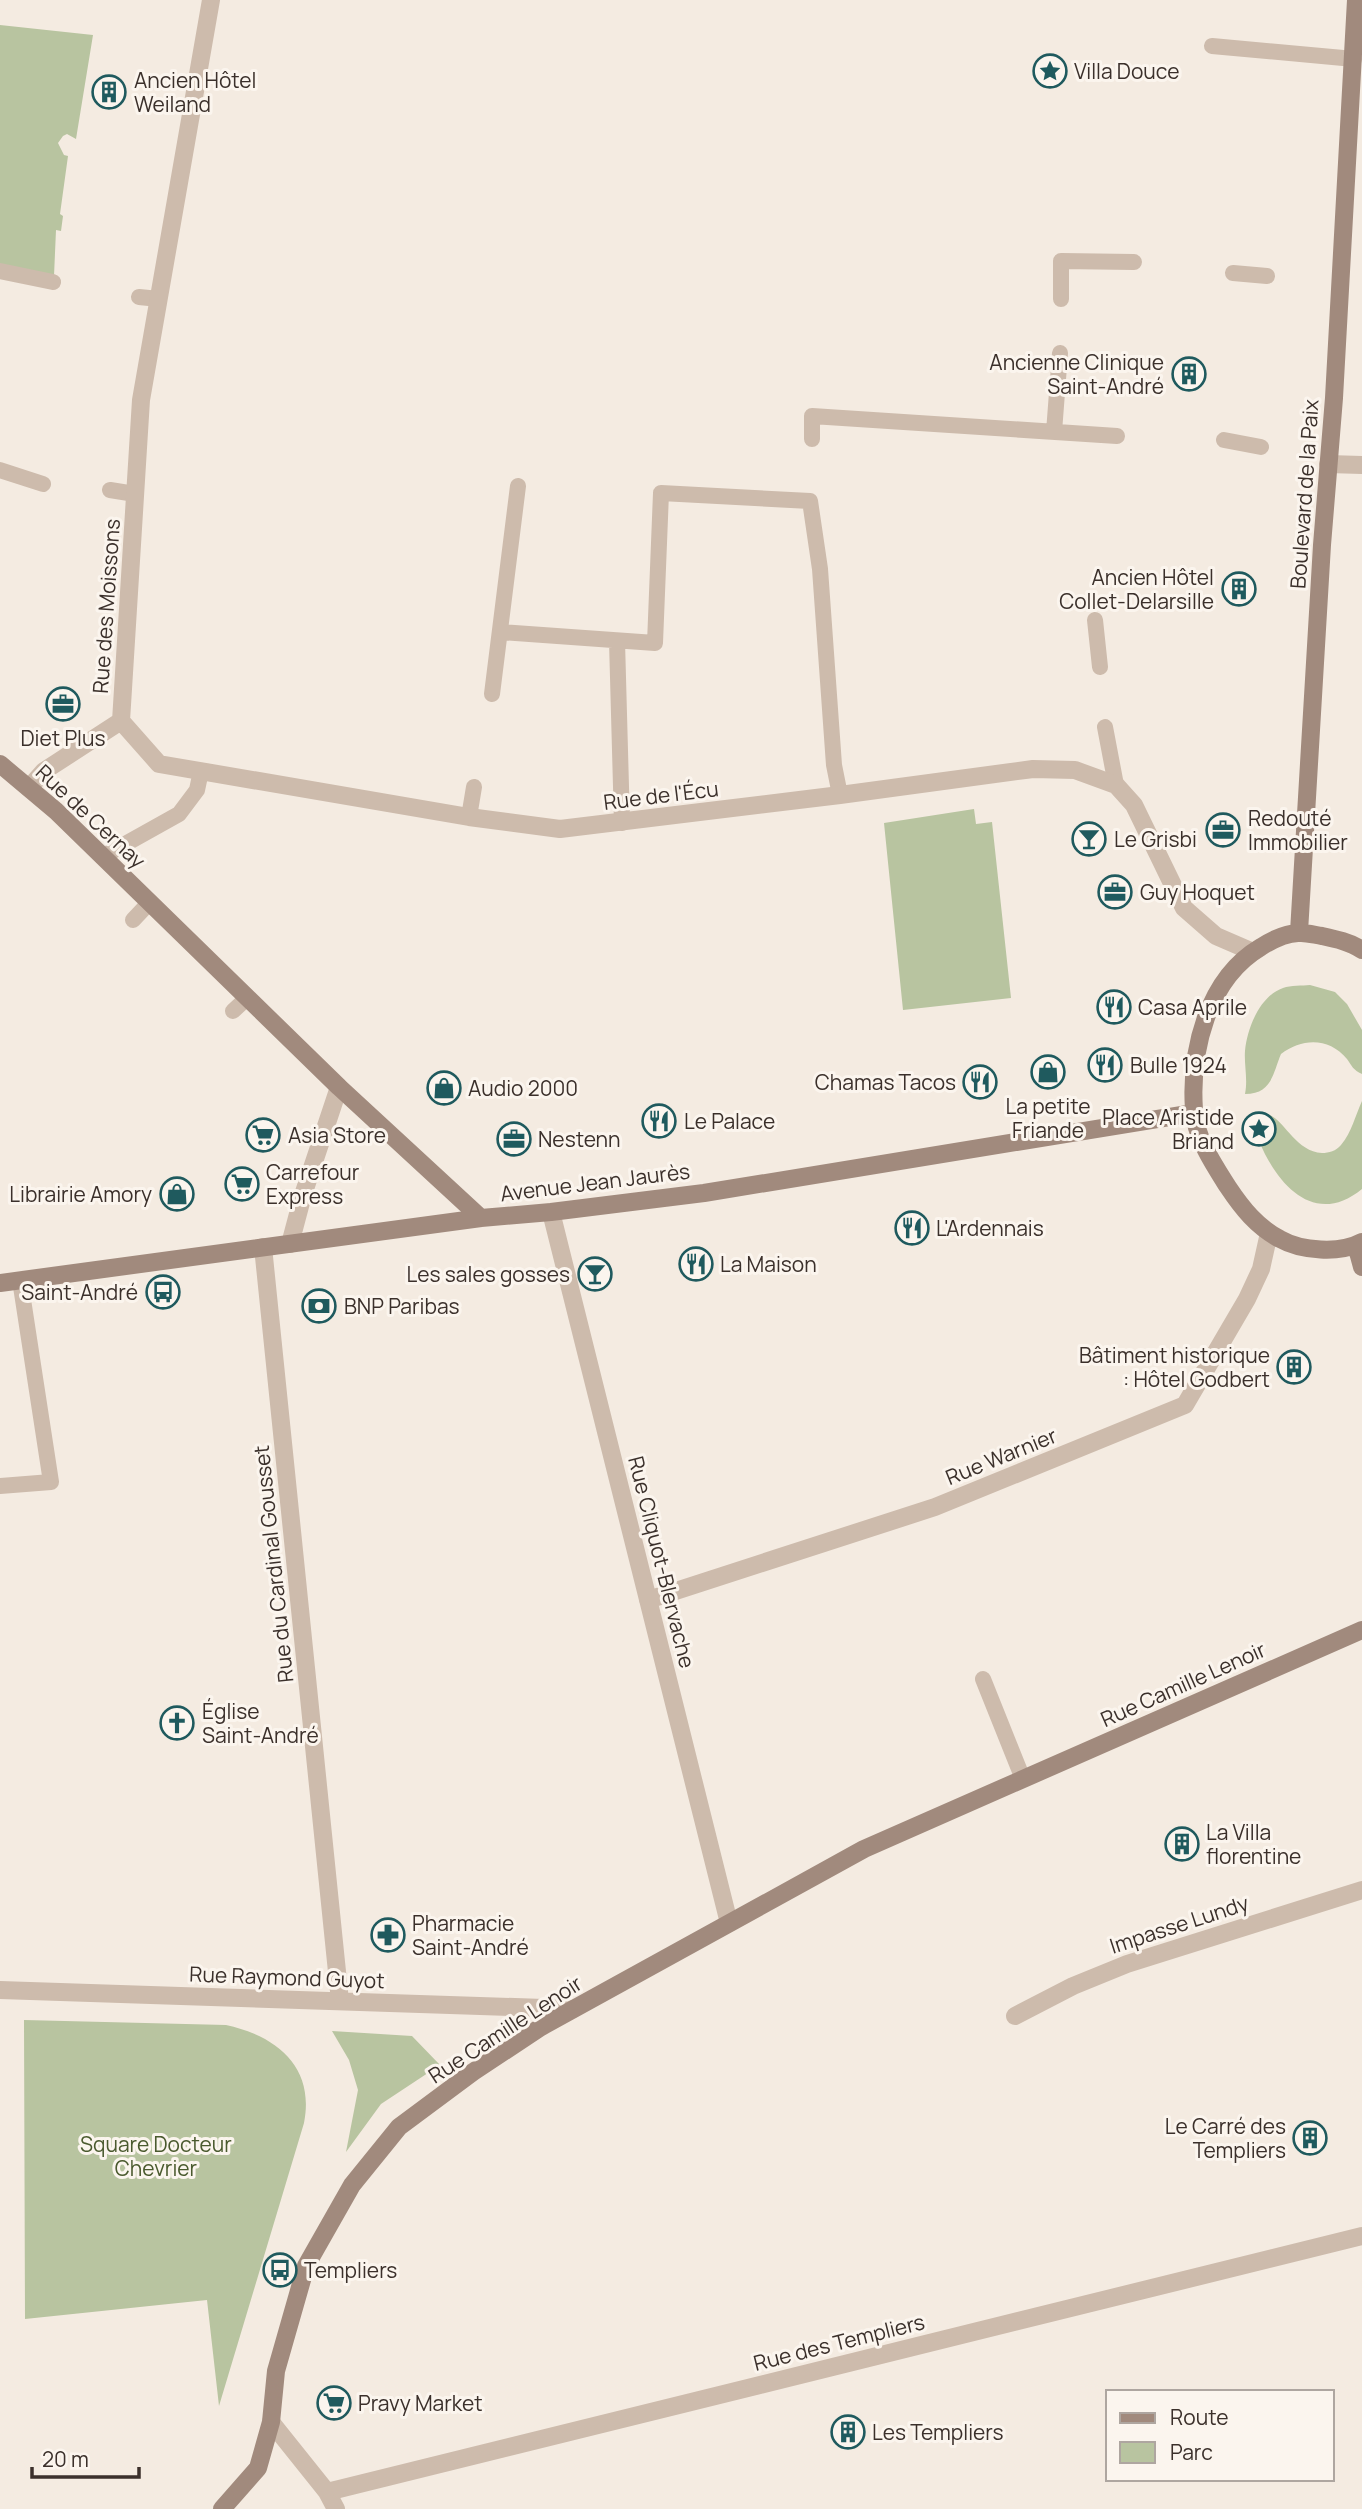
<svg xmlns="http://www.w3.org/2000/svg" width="1362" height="2509" viewBox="0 0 1362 2509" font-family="Manrope,sans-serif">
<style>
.green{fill:#b8c4a0}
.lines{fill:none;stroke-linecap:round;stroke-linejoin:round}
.lane{stroke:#cdbbac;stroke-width:16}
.street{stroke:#cdbbac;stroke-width:18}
.secondary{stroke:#a18a7d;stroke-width:18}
.labels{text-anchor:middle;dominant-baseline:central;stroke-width:6;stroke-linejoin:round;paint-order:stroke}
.poi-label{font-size:21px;fill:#3b302b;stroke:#fbf5ee;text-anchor:start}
.street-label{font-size:21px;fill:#3b302b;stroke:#fbf5ee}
.park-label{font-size:21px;fill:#4a5a2e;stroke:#fbf5ee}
</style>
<rect width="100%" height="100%" fill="#f4ebe1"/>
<path class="green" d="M0 25 93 35 76 139 67 134 63 136 58 143 64 155 68 156 60 214 63 216 61 231 56 230 54 276 0 265Z
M974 809 976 824 992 822 1011 998 903 1010 884 823Z
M1310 985 1335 992 1347 1004 1362 1030V1074C1353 1070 1352 1066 1347 1059 1329 1037 1302 1038 1281 1054 1273 1073 1272 1094 1245 1094 1248 1079 1244 1065 1245 1051 1247 1028 1260 996 1283 988 1291 985 1302 986 1310 985Z
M1362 1101V1189C1306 1235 1263 1166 1251 1116 1280 1100 1288 1151 1322 1153 1329 1153 1336 1151 1341 1145 1352 1132 1355 1116 1362 1101Z
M24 2020 226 2025C277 2036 315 2067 304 2123L219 2406 207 2300 25 2319Z
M332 2031 412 2036 440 2065 381 2104 346 2152 358 2090 349 2060Z"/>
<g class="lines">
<path class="lane" d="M1212 46 1354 59
M0 271 53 282
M1233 273 1267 276
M139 297 159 299
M1061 299V261L1134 262
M1054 432 1060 353
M812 439V416L1117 436
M1224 440 1261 447
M0 470 43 484
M110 490 135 494
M1095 620 1100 667
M500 632 655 643 661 493 810 501 820 569 834 765 840 795
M617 641 622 823
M492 694 518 486
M1105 727 1116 785
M469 817 474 787
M102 857 179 814 197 790 201 771
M133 920 149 903
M233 1011 247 998
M0 1486 51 1482 20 1280
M983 1679 1023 1779"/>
<path class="street" d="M1328 464 1362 465
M121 721 159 764 469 817 560 829 840 795 1033 769 1075 770 1116 785 1134 805 1184 908 1216 936 1253 952
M121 721 141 400 211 0
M29 788 44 771 121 721
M551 1212 729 1923
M290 1244 303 1195 339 1087
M263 1247 340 2001
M648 1600 935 1507 1185 1405 1247 1299 1261 1269 1269 1233
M0 1990 573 2009
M1015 2016 1073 1986 1127 1964 1362 1890
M271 2422 327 2492 336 2509
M327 2492 1362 2236"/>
<path class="secondary" d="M0 764 56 811 339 1087 481 1218
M1299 932 1322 545 1334 398 1356 0
M1362 950C1350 942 1336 939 1322 936 1315 935 1308 933 1301 933 1288 932 1272 940 1261 947 1207 979 1190 1051 1194 1110 1195 1137 1214 1165 1228 1187 1242 1208 1257 1227 1280 1239 1301 1251 1340 1254 1362 1242
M1356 1245 1362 1267
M0 1283 481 1218 551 1212 704 1193 1194 1113
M222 2509 258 2468 271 2422 276 2371 306 2266 352 2185 399 2127 473 2072 541 2027 864 1849 1362 1630"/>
</g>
<defs>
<symbol id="sight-ring" viewBox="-11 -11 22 22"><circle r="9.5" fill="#fbf5ee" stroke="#1f5a5e" stroke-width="1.5"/><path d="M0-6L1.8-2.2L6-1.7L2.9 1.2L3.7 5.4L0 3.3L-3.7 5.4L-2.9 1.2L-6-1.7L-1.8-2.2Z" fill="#1f5a5e"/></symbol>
<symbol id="building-ring" viewBox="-11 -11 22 22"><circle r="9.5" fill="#fbf5ee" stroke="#1f5a5e" stroke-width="1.5"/><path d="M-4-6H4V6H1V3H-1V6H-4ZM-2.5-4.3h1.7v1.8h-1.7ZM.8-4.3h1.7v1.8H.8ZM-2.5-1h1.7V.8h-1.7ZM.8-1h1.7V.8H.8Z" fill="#1f5a5e"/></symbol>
<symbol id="office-ring" viewBox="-11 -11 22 22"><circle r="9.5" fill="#fbf5ee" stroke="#1f5a5e" stroke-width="1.5"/><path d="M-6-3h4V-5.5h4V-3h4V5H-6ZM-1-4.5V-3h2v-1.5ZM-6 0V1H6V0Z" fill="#1f5a5e"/></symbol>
<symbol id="bar-ring" viewBox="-11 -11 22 22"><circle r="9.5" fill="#fbf5ee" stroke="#1f5a5e" stroke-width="1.5"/><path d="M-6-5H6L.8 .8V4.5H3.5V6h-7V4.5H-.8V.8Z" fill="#1f5a5e"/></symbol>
<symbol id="restaurant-ring" viewBox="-11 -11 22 22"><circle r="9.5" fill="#fbf5ee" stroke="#1f5a5e" stroke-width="1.5"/><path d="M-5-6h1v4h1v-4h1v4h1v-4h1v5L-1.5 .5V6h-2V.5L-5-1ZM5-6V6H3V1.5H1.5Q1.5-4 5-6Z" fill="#1f5a5e"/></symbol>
<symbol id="shop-ring" viewBox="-11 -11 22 22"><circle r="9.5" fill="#fbf5ee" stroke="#1f5a5e" stroke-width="1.5"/><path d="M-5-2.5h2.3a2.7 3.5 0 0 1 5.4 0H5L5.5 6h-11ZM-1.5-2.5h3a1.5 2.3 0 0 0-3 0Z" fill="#1f5a5e"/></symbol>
<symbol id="supermarket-ring" viewBox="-11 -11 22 22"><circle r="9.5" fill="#fbf5ee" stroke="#1f5a5e" stroke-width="1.5"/><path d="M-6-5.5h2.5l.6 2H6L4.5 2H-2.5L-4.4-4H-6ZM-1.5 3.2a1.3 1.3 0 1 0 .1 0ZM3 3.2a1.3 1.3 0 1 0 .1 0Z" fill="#1f5a5e"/></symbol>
<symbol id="bus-ring" viewBox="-11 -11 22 22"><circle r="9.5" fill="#fbf5ee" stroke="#1f5a5e" stroke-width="1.5"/><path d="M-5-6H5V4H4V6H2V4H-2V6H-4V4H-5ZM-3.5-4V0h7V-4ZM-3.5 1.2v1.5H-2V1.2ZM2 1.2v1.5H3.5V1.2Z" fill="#1f5a5e"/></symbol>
<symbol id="bank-ring" viewBox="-11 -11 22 22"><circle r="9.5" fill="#fbf5ee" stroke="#1f5a5e" stroke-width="1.5"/><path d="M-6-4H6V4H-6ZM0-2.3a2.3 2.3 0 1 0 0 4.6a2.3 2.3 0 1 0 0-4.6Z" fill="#1f5a5e"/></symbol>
<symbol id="church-ring" viewBox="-11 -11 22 22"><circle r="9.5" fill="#fbf5ee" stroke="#1f5a5e" stroke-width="1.5"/><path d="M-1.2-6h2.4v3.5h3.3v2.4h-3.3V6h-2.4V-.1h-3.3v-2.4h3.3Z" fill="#1f5a5e"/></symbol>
<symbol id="pharmacy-ring" viewBox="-11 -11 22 22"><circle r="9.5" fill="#fbf5ee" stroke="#1f5a5e" stroke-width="1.5"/><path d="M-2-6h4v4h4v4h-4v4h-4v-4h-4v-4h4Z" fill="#1f5a5e"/></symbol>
</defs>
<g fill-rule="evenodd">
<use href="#sight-ring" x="1031" y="52" width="38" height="38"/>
<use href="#building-ring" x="90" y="73" width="38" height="38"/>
<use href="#building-ring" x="1170" y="355" width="38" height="38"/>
<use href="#building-ring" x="1220" y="570" width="38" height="38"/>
<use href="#office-ring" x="44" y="685" width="38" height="38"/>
<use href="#office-ring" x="1204" y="811" width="38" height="38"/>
<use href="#bar-ring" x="1070" y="820" width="38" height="38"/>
<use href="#office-ring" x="1096" y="873" width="38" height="38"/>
<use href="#restaurant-ring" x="1095" y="988" width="38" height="38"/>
<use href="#restaurant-ring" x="1086" y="1046" width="38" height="38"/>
<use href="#shop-ring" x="1029" y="1053" width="38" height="38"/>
<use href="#restaurant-ring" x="961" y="1063" width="38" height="38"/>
<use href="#shop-ring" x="425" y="1069" width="38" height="38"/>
<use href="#restaurant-ring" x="640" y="1102" width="38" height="38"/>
<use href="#sight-ring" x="1240" y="1110" width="38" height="38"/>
<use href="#supermarket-ring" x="244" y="1116" width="38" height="38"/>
<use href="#office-ring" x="495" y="1120" width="38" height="38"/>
<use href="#supermarket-ring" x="223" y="1165" width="38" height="38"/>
<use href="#shop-ring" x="158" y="1175" width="38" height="38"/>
<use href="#restaurant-ring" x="893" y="1209" width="38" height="38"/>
<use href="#restaurant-ring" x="677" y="1245" width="38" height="38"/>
<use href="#bar-ring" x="576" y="1255" width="38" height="38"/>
<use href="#bus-ring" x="144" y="1273" width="38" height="38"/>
<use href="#bank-ring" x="300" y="1287" width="38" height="38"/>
<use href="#building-ring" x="1275" y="1348" width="38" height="38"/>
<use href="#church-ring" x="158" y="1704" width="38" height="38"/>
<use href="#building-ring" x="1163" y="1825" width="38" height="38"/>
<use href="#pharmacy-ring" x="369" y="1916" width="38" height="38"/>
<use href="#building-ring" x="1291" y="2119" width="38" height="38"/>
<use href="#bus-ring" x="261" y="2251" width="38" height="38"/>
<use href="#supermarket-ring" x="315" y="2384" width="38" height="38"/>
<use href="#building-ring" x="829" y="2413" width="38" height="38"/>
</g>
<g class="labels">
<g class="poi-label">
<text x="1074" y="71">Villa Douce</text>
<text x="134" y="80">Ancien Hôtel<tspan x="134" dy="24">Weiland</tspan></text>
<text x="1164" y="362" text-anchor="end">Ancienne Clinique<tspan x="1164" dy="24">Saint-André</tspan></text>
<text x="1214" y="577" text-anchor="end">Ancien Hôtel<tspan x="1214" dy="24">Collet-Delarsille</tspan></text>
<text x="63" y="738" text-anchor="middle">Diet Plus</text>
<text x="1248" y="818">Redouté<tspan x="1248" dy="24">Immobilier</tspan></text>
<text x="1114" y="839">Le Grisbi</text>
<text x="1140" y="892">Guy Hoquet</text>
<text x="1138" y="1007">Casa Aprile</text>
<text x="1130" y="1065">Bulle 1924</text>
<text x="956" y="1082" text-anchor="end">Chamas Tacos</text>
<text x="468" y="1088">Audio 2000</text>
<text x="1048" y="1106" text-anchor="middle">La petite<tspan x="1048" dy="24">Friande</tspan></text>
<text x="1234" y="1117" text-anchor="end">Place Aristide<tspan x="1234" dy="24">Briand</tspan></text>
<text x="684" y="1121">Le Palace</text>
<text x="288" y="1135">Asia Store</text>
<text x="538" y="1139">Nestenn</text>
<text x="266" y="1172">Carrefour<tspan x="266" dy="24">Express</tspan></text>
<text x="152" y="1194" text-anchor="end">Librairie Amory</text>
<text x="936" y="1228">L'Ardennais</text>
<text x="720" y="1264">La Maison</text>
<text x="570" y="1274" text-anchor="end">Les sales gosses</text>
<text x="138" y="1292" text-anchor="end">Saint-André</text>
<text x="344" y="1306">BNP Paribas</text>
<text x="1270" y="1355" text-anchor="end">Bâtiment historique<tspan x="1270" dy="24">: Hôtel Godbert</tspan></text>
<text x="202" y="1711">Église<tspan x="202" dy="24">Saint-André</tspan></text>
<text x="1206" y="1832">La Villa<tspan x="1206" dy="24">florentine</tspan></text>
<text x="412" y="1923">Pharmacie<tspan x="412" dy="24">Saint-André</tspan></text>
<text x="1286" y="2126" text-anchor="end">Le Carré des<tspan x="1286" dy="24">Templiers</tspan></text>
<text x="304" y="2270">Templiers</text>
<text x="358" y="2403">Pravy Market</text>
<text x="872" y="2432">Les Templiers</text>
</g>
<g class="street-label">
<text transform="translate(1304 494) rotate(-86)">Boulevard de la Paix</text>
<text transform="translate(106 606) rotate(-86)">Rue des Moissons</text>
<text transform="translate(661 795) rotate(-7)">Rue de l'Écu</text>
<text transform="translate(91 816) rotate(43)">Rue de Cernay</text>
<text transform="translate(595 1182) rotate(-7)">Avenue Jean Jaurès</text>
<text transform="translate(1001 1456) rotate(-22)">Rue Warnier</text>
<text transform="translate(662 1562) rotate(76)">Rue Cliquot-Blervache</text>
<text transform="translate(273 1564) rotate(-96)">Rue du Cardinal Gousset</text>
<text transform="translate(1183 1684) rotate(-24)">Rue Camille Lenoir</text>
<text transform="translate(1179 1924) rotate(-18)">Impasse Lundy</text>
<text transform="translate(287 1977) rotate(2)">Rue Raymond Guyot</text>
<text transform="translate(505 2029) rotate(-33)">Rue Camille Lenoir</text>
<text transform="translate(839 2342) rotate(-14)">Rue des Templiers</text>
</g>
<g class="park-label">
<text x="156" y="2144">Square Docteur<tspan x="156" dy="24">Chevrier</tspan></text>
</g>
</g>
<rect x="1106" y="2390" width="228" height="91" fill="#fbf5ee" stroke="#aea6a0" stroke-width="2"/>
<rect x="1120" y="2413" width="35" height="10" fill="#a18a7d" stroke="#aea6a0" stroke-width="2"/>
<text x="1170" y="2425" font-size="21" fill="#3b302b">Route</text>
<rect x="1120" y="2442" width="35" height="21" fill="#b8c4a0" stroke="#aea6a0" stroke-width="2"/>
<text x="1170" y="2460" font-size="21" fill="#3b302b">Parc</text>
<path d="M32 2467v10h107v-10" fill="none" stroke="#3b302b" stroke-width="3.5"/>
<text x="42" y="2467" font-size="21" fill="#3b302b" stroke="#fbf5ee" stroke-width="5" paint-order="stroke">20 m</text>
</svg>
